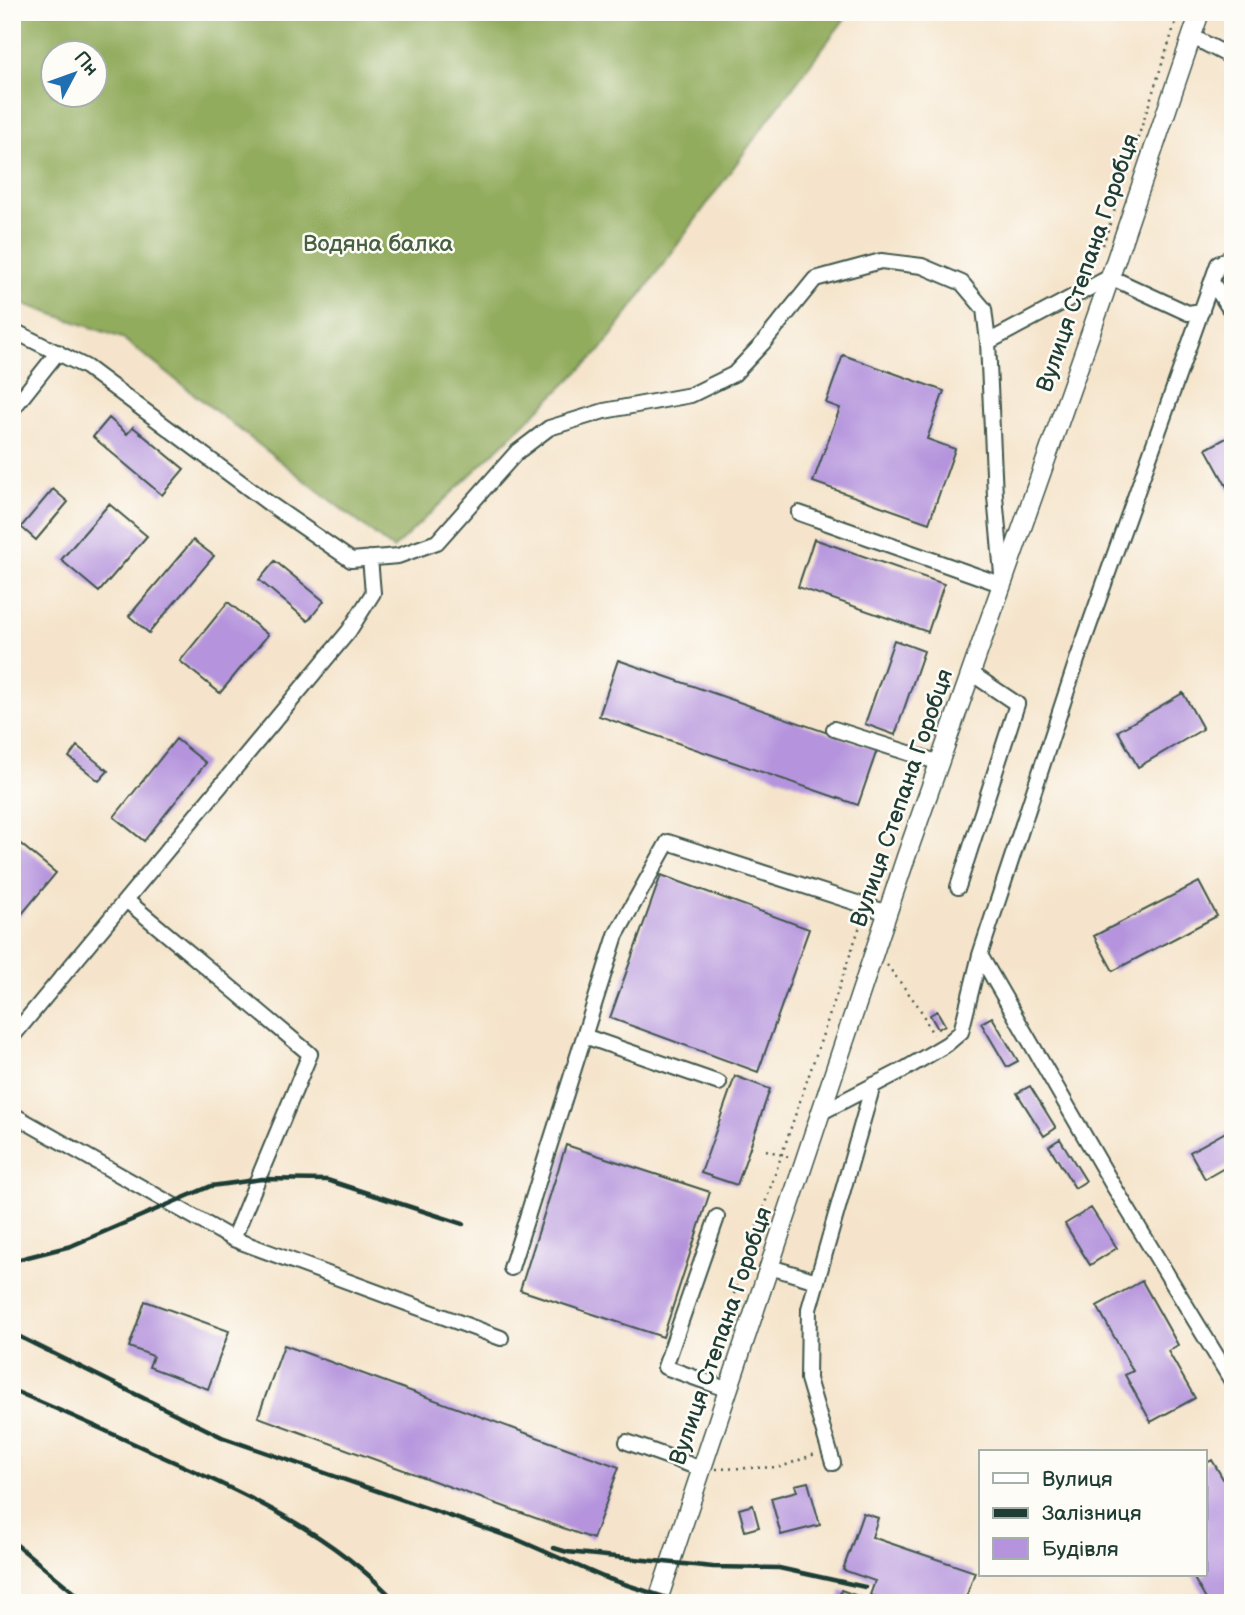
<svg xmlns="http://www.w3.org/2000/svg" width="1245" height="1615" viewBox="0 0 1245 1615" font-family="'Balsamiq Sans',sans-serif">
<style>
.forest{fill:#92ac5d;stroke:#587448;stroke-width:2;fill-rule:evenodd}
.building{fill:#b594dd}
.lines{fill:none;stroke-linecap:round;stroke-linejoin:round}
.minor-casing{stroke:#3f564b;stroke-width:18}
.major-casing{stroke:#3f564b;stroke-width:21}
.path{stroke:#3f564b;stroke-width:2.5;stroke-dasharray:2 5;stroke-linecap:butt}
.minor{stroke:#fff;stroke-width:14}
.major{stroke:#fff;stroke-width:18}
.rail{stroke:#1f3d34;stroke-width:4.5}
.labels{text-anchor:middle;dominant-baseline:central;stroke-width:5;stroke-linejoin:round;paint-order:stroke}
.park-label{font-size:23px;fill:#466041;stroke:#fdfcf7}
.street-label{font-size:23px;fill:#1f3d34;stroke:#fdfcf7}
</style>
<rect width="100%" height="100%" fill="#fdfcf7"/>
<filter id="ink" filterUnits="userSpaceOnUse"><feTurbulence type="fractalNoise" baseFrequency=".0143" numOctaves="2"/><feDisplacementMap in="SourceGraphic" scale="14" xChannelSelector="R" yChannelSelector="G"/><feConvolveMatrix kernelMatrix="1 2 1 2 8 2 1 2 1" color-interpolation-filters="sRGB"/></filter>
<filter id="wash" filterUnits="userSpaceOnUse"><feTurbulence type="fractalNoise" baseFrequency=".00686" numOctaves="4" result="noise"/><feDisplacementMap in="SourceGraphic" scale="28" xChannelSelector="R" yChannelSelector="G"/><feGaussianBlur stdDeviation="1.57" result="paint"/><feColorMatrix in="noise" values="0 0 0 0 0 0 0 0 0 0 0 0 0 0 0 0 0 1.4 0 .05"/><feComposite in="paint" operator="in"/></filter>
<g filter="url(#wash)">
<rect width="100%" height="100%" fill="#f5e4cb"/>
<path class="forest" d="M12 12H850L773 113 601 350 393 549 122 338 12 300ZM52 52H94V94H52Z"/>
<g id="blocks">
<path class="building" d="M843 355 944 391 927 439 955 449 929 523 813 482 840 408 826 403Z
M109 418 127 434 133 427 184 469 162 495 93 437Z
M1228 437 1233 444V498L1206 449Z
M53 489 68 502 36 540 21 527Z
M109 504 147 536 99 592 61 560Z
M814 539 944 584 928 632 798 587Z
M193 540 214 556 149 633 129 616Z
M275 561 324 601 308 621 259 580Z
M228 602 268 635 220 693 180 661Z
M894 640 924 651 895 735 865 724Z
M618 660 877 750 858 805 599 716Z
M1183 693 1203 729 1138 767 1118 731Z
M176 739 206 763 144 841 114 817Z
M77 746 108 771 99 781 69 757Z
M12 837 56 873 12 926Z
M661 875 809 929 758 1072 610 1018Z
M1199 882 1217 916 1113 971 1094 936Z
M937 1011 945 1025 938 1029 930 1015Z
M992 1017 1018 1061 1007 1067 981 1023Z
M735 1076 770 1089 737 1185 701 1173Z
M1030 1086 1056 1128 1044 1136 1017 1093Z
M1233 1128V1163L1205 1179 1190 1152Z
M1060 1139 1086 1181 1075 1188 1049 1146Z
M566 1145 710 1192 663 1337 520 1290Z
M1091 1208 1117 1248 1090 1265 1065 1224Z
M1142 1281 1178 1345 1168 1351 1195 1398 1151 1422 1125 1375 1133 1371 1097 1306Z
M145 1301 229 1331 208 1389 149 1367 153 1356 129 1347Z
M284 1345 619 1467 593 1539 258 1417Z
M1212 1460 1233 1496V1603H1208L1192 1575H1205V1464Z
M808 1482 820 1525 781 1535 771 1498 797 1491 795 1485Z
M753 1505 759 1527 745 1531 739 1509Z
M863 1513 878 1518 872 1537 975 1572 964 1603H893L870 1595 875 1581 843 1570Z
M841 1590 861 1597 859 1603 838 1601Z"/>
</g>
</g>
<g filter="url(#ink)">
<use href="#blocks" fill-opacity="0" stroke="#3f564b" stroke-width="2"/>
<g class="lines">
<defs>
<path id="minor" d="M1191 36 1233 58
M1233 256 1218 264 1077 660 980 955 1111 1182 1233 1383
M1212 282 1233 314
M12 330 86 367 267 502 351 560 398 556 437 542 516 453 549 428 604 411 691 395 734 374 763 343 815 279 881 261 922 266 962 283 984 309 988 342 1110 277 1188 313 1202 311
M12 410 58 352
M799 513 1003 585 995 496 988 342
M834 729 940 763
M958 887 1017 704 971 673
M584 1036 719 1083
M12 1037 349 631 373 593 370 558
M822 1112 905 1069 947 1044 961 1032 980 955
M12 1114 233 1239 310 1054 126 900
M717 1217 665 1367 729 1390
M233 1239 501 1338
M770 1267 817 1281
M511 1268 616 935 668 842 888 913
M627 1442 702 1469
M833 1463 808 1379 809 1309 873 1085"/>
<path id="major" d="M657 1603 906 857 1105 292 1200 12"/>
</defs>
<use href="#minor" class="minor-casing"/>
<use href="#major" class="major-casing"/>
<path class="path" d="M1103 245 1179 12
M887 965 919 1007 933 1035
M766 1150 789 1157
M709 1367 862 920
M681 1447 700 1393
M716 1469 781 1467 815 1454"/>
<use href="#minor" class="minor"/>
<use href="#major" class="major"/>
<path class="rail" d="M12 1261 71 1246 211 1186 262 1179 327 1180 463 1224
M12 1333 224 1438 516 1539 603 1577 682 1603
M12 1390C63 1411 113 1434 163 1457 246 1494 334 1534 397 1603
M12 1541 87 1603
M554 1548 567 1552 713 1567 779 1568 865 1587"/>
</g>
</g>
<g class="labels">
<g class="park-label">
<text x="378" y="244">Водяна балка</text>
</g>
<g class="street-label">
<text transform="translate(1088 263) rotate(-71)">Вулиця Степана Горобця</text>
<text transform="translate(902 798) rotate(-71)">Вулиця Степана Горобця</text>
<text transform="translate(721 1336) rotate(-71)">Вулиця Степана Горобця</text>
</g>
</g>
<rect width="1245" height="1615" fill="none" stroke="#fdfcf7" stroke-width="42"/>
<rect x="979" y="1450" width="228" height="126" fill="#fdfcf7" stroke="#a4b0a9" stroke-width="2"/>
<rect x="993" y="1473" width="35" height="10" fill="#ffffff" stroke="#a4b0a9" stroke-width="2"/>
<text x="1042" y="1486" font-size="21" fill="#1f3d34">Вулиця</text>
<rect x="993" y="1508" width="35" height="10" fill="#1f3d34" stroke="#a4b0a9" stroke-width="2"/>
<text x="1042" y="1520" font-size="21" fill="#1f3d34">Залізниця</text>
<rect x="993" y="1538" width="35" height="21" fill="#b594dd" stroke="#a4b0a9" stroke-width="2"/>
<text x="1042" y="1556" font-size="21" fill="#1f3d34">Будівля</text>
<g transform="translate(74 74) rotate(49)"><circle r="33" fill="#fdfcf7" stroke="#a4b0a9" stroke-width="2"/>
<path d="M0-5L12 26L0 18L-12 26Z" fill="#1f6fb2"/>
<text y="-10" font-size="19" font-weight="bold" text-anchor="middle" fill="#1f3d34">Пн</text>
</g>
</svg>
